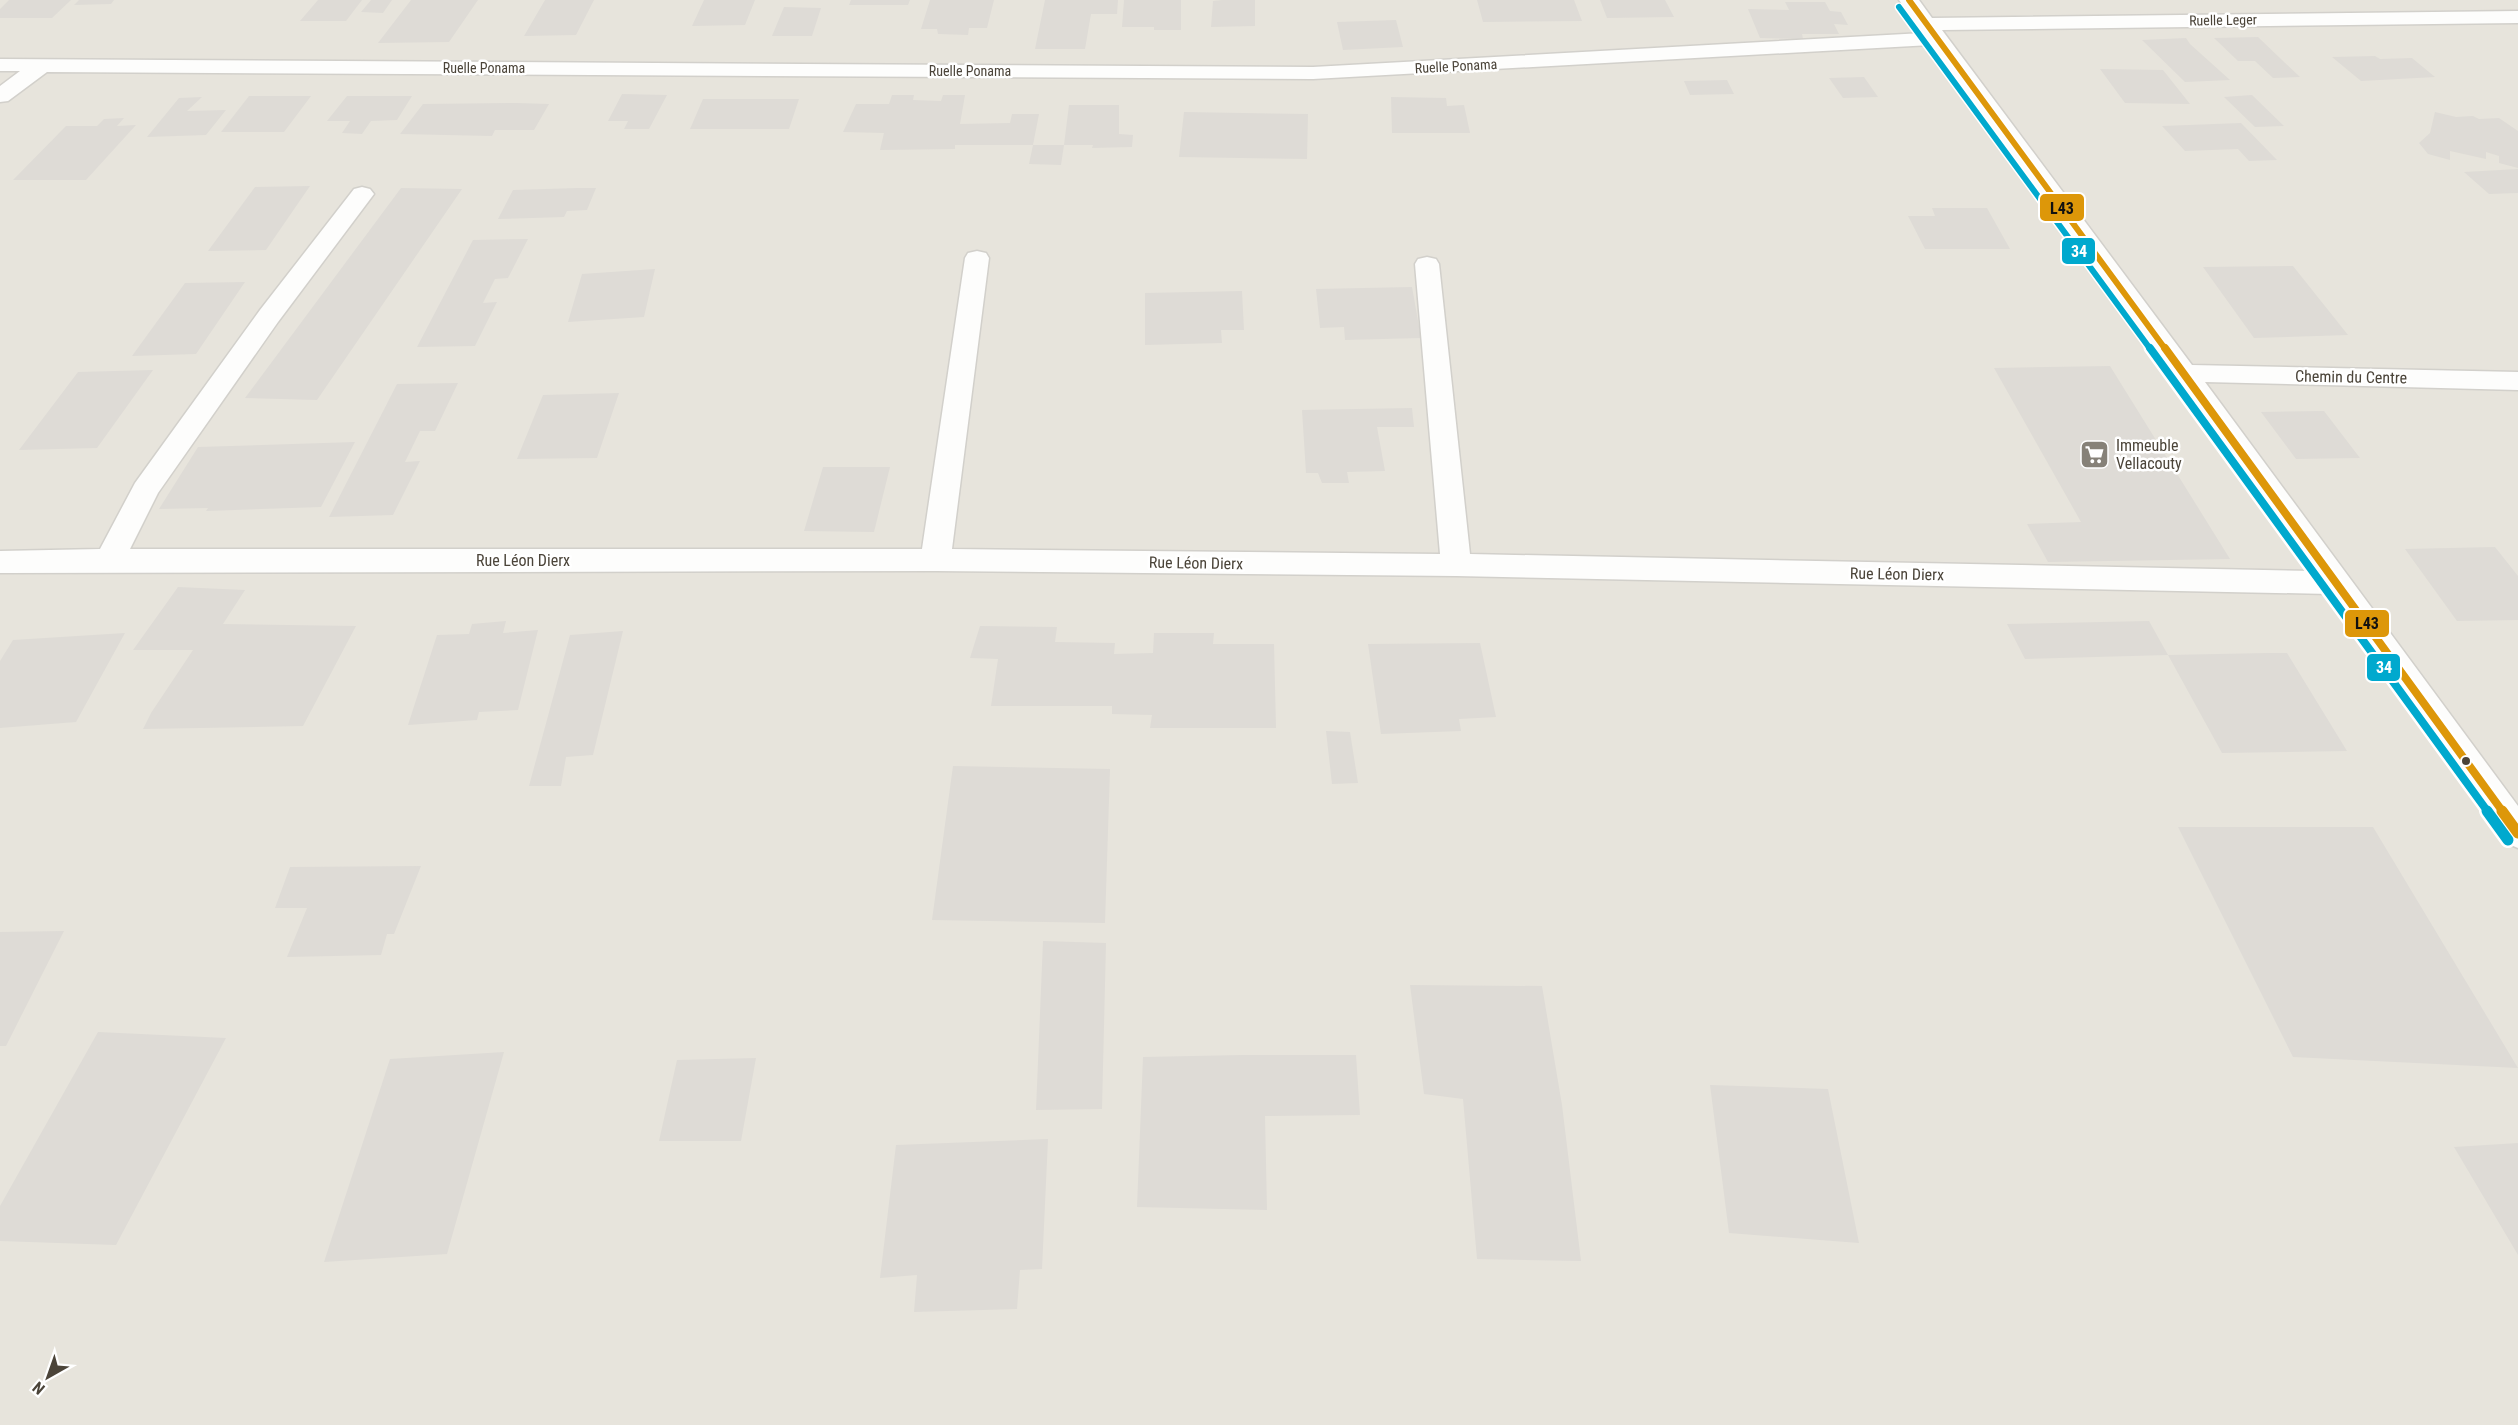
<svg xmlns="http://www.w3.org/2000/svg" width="2518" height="1425" viewBox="0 0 2518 1425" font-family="'Roboto Condensed',sans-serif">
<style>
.residential{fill:#e7e4dc}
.building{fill:#dedbd6}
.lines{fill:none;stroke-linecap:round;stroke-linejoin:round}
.minor-casing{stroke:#d2d0cb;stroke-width:3}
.minor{fill:#fdfdfc;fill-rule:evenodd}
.bus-1-far2-casing{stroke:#fff;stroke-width:9}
.bus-1-far1-casing{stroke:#fff;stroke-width:13}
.bus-1-casing{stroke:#fff;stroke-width:16}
.bus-2-far2-casing{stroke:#fff;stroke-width:9}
.bus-2-far1-casing{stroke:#fff;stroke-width:13}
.bus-2-casing{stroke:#fff;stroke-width:16}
.bus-1-far2{stroke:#dd9709;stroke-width:6}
.bus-1-far1{stroke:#dd9709;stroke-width:8}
.bus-1{stroke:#dd9709;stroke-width:11}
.bus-2-far2{stroke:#00a9ce;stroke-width:6}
.bus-2-far1{stroke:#00a9ce;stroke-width:8}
.bus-2{stroke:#00a9ce;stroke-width:11}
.bus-dot{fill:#4b4439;stroke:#fff;stroke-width:2}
.labels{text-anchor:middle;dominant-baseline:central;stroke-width:5;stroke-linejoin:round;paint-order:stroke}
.far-street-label{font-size:14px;fill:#4b4439;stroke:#fff}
.street-label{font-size:16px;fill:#4b4439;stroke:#fff}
.poi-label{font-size:16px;fill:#4b4439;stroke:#fff;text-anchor:start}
.line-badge{stroke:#fff;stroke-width:2}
.badge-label{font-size:16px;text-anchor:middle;font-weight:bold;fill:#fff}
.pale-badge-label{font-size:16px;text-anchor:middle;font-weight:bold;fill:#111}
</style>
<rect width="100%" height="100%" fill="#f4f2ee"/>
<path class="residential" d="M0 0H2518V1425H0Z"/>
<path class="building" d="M9 0H71L52 18H0V9Z
M79 0H114L111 4 74 5Z
M318 0H362L346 21H300Z
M371 0H392L383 13 361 12Z
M411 0H478L449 42 378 43Z
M545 0H594L576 35 524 36Z
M704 0H755L745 25 692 26Z
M851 0H910L908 5H849Z
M930 0H994L987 28H969L968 35 938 34 937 29H921Z
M1045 0H1118L1117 14H1091L1085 49H1035Z
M1124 0H1181V30H1154V27H1122Z
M1222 0H1255V26L1211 27 1213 1Z
M1477 0H1574L1582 21 1483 22Z
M1600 0H1665L1674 17 1607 18Z
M1785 2H1825L1830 11 1841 12 1848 25 1834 24 1839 34H1802L1803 39 1760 38 1748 9 1789 10Z
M784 7 821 8 812 36H772Z
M1396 20 1403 47 1343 50 1337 22Z
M2258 37 2282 60 2300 77 2273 78 2255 61H2238L2214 38Z
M2186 38 2190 44 2230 80 2185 82 2142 40Z
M2375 56 2380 59 2412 58 2435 77 2361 81 2332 57Z
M2100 69 2163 70 2190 104 2125 103Z
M1864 77 1878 97 1843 98 1829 78Z
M1727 80 1734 94 1690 95 1684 81Z
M622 94 667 95 649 129H624L628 121H608Z
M892 95H914L913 100 941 101 943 95H965L960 124 1010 123 1012 114H1039L1033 145H955V149L880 150 884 133 843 132 856 104H889Z
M2252 95 2284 126 2255 127 2224 97Z
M249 96H311L284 132H221Z
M347 96H412L397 120 371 121 362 134 342 133 350 121H327Z
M202 97 187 111 226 110 206 135 147 137 179 98Z
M1391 97 1446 98 1447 106 1464 105 1470 133H1392Z
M703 99H799L789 129H690Z
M423 104 516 103 549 104 534 130H495L492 136 400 134Z
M1069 105H1119V134L1133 135 1132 147 1092 148 1093 145H1064L1061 165 1029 164 1033 145H1064Z
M1184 112 1308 114 1307 159 1179 157Z
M2435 112 2456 117 2473 116 2479 119 2499 118 2518 131V168L2499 163V156L2486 152V159L2450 151V160L2428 154 2419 143 2430 133Z
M124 118 117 126 136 125 86 180H13L66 126H97L104 119Z
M2241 123 2277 160 2249 161 2238 149 2185 151 2162 126Z
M2518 169V193L2489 194 2464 172Z
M310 186 266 250 208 251 255 187Z
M401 188 462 189 317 400 245 398Z
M578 188H596L587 210 567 211 564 217 498 219 513 190Z
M1932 208H1987L2010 249H1925L1908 216H1935Z
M528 239 508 278 495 279 483 303 497 302 475 346 417 347 473 240Z
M2293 266 2348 335 2254 338 2203 267Z
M655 269 644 317 568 322 582 274Z
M245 282 196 354 132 356 185 283Z
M1412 287 1421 338 1345 340 1344 327 1320 328 1316 289Z
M1242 291 1244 330H1221L1222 343 1145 345V293Z
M2110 366 2230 559 2048 562 2027 524 2081 522 1994 368Z
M153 370 97 448 19 450 78 372Z
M458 383 435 431H420L405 462 420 461 393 515 329 517 397 384Z
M619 393 597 458 517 459 543 395Z
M1412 408 1414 427H1377L1385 471 1347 472 1349 483H1322L1318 473H1306L1302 410Z
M2324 411 2360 458 2296 459 2261 412Z
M355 442 321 507 206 511 208 508 159 509 198 447Z
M823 467H890L874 532 804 531Z
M2495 547 2518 576V620L2457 621 2405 549Z
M178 587 245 590 223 624 356 626 303 726 143 729 151 713 193 650H133Z
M506 621 503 633 538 630 518 710 479 712 477 720 408 725 437 635 469 634 472 624Z
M2149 621 2168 655 2025 659 2007 624Z
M980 626 1057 627 1055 642 1115 643 1114 654 1153 653 1154 633H1214L1213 644H1274L1276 728H1150L1152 715 1112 714V706H991L998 659 970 658Z
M623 631 593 755 566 757 561 786H529L570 635Z
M125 633 76 722 0 728V661L13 640Z
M1480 643 1496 717 1459 719 1461 731 1381 734 1368 644Z
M2267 653H2287L2347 751 2222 753 2168 655Z
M1326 731 1350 732 1358 783 1332 784Z
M953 766 1110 769 1105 923 932 920Z
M2178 827H2373L2518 1068 2293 1057Z
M421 866 394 934H387L381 955 287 957 307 908H275L290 867Z
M64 931 6 1046H0V932Z
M1043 941 1106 943 1102 1109 1036 1110Z
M1410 985 1542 986 1562 1105 1581 1261 1477 1259 1463 1099 1424 1094Z
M98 1032 226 1038 116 1245 0 1241V1206Z
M504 1052 447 1254 324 1262 390 1059Z
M1242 1055H1356L1360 1115 1265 1116 1267 1210 1137 1207 1143 1057Z
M756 1058 741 1141H659L677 1060Z
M1710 1085 1828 1089 1859 1243 1729 1233Z
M1048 1139 1042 1269 1020 1270 1017 1309 914 1312 917 1275 880 1278 896 1145Z
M2518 1143V1255L2454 1147Z"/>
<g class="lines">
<defs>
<path id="minor" d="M1899 0H1919L1932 18 2518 11V23L1942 30 2192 365 2518 372V390L2205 382 2518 806V848L2506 843 2329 594 1456 576 936 571 0 573V551L100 549 135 483 260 310 354 189 362 187 370 189 374 194 278 322 158 493 130 549H922L965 258 968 253 977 251 986 253 989 258 952 549 1440 554 1415 264 1418 259 1427 257 1436 259 1439 264 1470 554 2313 571 1931 45 1313 79 47 72 8 101 0 102V86L20 71H0V59L1313 67 1923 33Z"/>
</defs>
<use href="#minor" class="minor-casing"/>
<use href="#minor" class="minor"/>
<defs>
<path id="bus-1-far2" d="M1909 0 2166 350"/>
<path id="bus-1-far1" d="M2165 348 2503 812"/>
<path id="bus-1" d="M2502 811 2518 833"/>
<path id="bus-2-far2" d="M1899 7 2151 350"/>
<path id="bus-2-far1" d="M2150 348 2488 812"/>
<path id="bus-2" d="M2487 811 2508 840"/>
</defs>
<use href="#bus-1-far2" class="bus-1-far2-casing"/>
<use href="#bus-1-far1" class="bus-1-far1-casing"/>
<use href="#bus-1" class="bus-1-casing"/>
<use href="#bus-2-far2" class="bus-2-far2-casing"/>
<use href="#bus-2-far1" class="bus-2-far1-casing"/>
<use href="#bus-2" class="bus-2-casing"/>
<use href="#bus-1-far2" class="bus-1-far2"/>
<use href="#bus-1-far1" class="bus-1-far1"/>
<use href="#bus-1" class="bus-1"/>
<use href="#bus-2-far2" class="bus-2-far2"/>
<use href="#bus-2-far1" class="bus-2-far1"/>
<use href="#bus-2" class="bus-2"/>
</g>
<defs>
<symbol id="supermarket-square" viewBox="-11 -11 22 22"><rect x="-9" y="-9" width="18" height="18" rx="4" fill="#868178" stroke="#fff"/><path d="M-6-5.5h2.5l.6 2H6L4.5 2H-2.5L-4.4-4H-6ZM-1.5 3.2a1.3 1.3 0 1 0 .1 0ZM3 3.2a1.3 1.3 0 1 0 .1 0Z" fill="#fff"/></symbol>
</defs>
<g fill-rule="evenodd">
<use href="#supermarket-square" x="2078" y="438" width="33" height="33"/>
</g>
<circle class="bus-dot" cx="2466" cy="761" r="5"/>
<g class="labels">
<g class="far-street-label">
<text transform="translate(2223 20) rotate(-1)">Ruelle Leger</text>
<text transform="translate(1456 66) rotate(-3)">Ruelle Ponama</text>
<text x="484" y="68">Ruelle Ponama</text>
<text x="970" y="71">Ruelle Ponama</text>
</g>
<g class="street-label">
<text transform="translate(2351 377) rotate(1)">Chemin du Centre</text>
<text x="523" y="560">Rue Léon Dierx</text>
<text transform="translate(1196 563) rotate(1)">Rue Léon Dierx</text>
<text transform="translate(1897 574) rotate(1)">Rue Léon Dierx</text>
</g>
<g class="poi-label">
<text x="2116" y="445">Immeuble<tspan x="2116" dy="18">Vellacouty</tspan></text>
</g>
</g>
<g class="line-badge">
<rect x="2039" y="193" width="46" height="29" rx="6" fill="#dd9709"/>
<rect x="2061" y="237" width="35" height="28" rx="6" fill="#00a9ce"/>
<rect x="2344" y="609" width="46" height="29" rx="6" fill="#dd9709"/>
<rect x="2366" y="653" width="35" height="29" rx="6" fill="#00a9ce"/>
</g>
<g class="badge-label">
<text x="2079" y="257">34</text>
<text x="2384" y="673">34</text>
</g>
<g class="pale-badge-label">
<text x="2062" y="214">L43</text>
<text x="2367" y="629">L43</text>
</g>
<g transform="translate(48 1377) rotate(220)" stroke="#ffffff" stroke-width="4.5" paint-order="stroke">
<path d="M0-4.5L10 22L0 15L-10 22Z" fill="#4b4439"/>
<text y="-9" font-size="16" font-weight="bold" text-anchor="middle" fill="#4b4439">N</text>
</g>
</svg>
